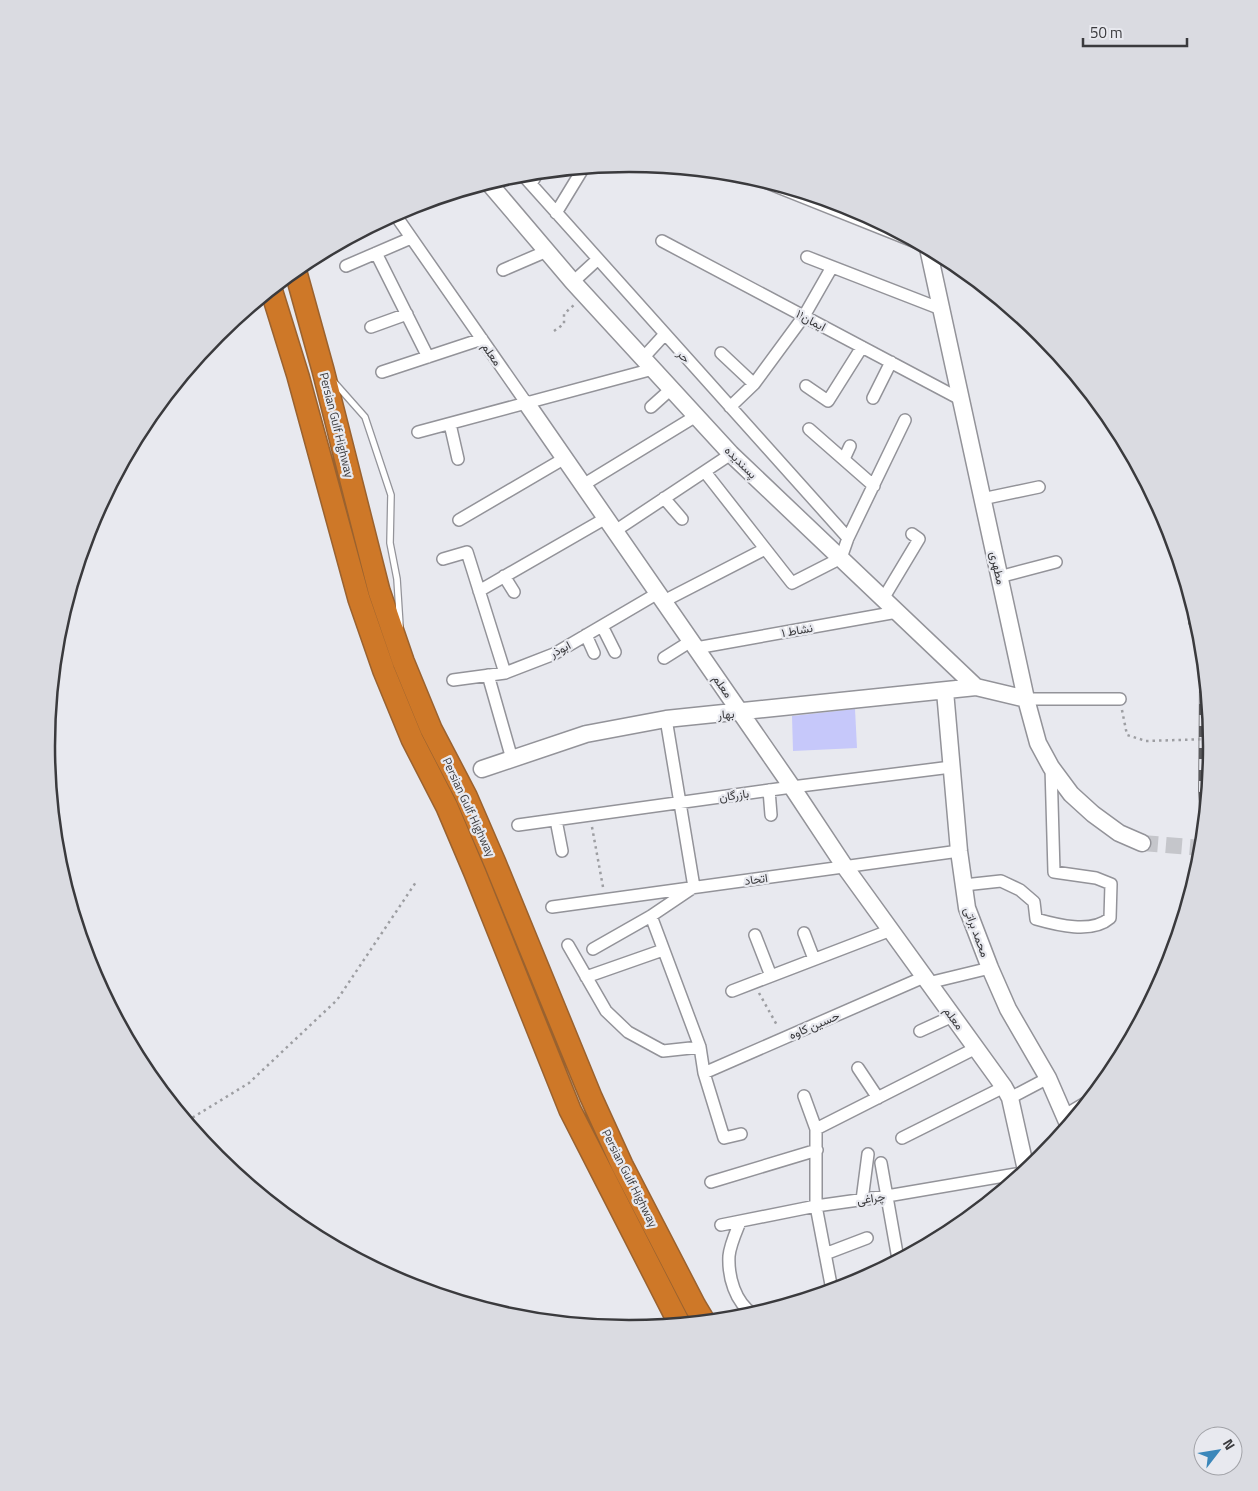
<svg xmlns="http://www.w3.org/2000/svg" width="1258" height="1491" viewBox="0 0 1258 1491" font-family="'Titillium Web',Vazirmatn,sans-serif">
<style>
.building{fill:#c6c8fa}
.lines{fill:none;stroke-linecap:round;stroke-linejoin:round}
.secondary-tunnel{stroke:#c5c6cb;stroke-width:16;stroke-dasharray:16 8;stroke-linecap:butt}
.lane-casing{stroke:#939399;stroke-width:8}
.street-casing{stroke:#939399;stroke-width:14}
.secondary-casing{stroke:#939399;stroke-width:19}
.highway-casing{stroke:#9a622f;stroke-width:24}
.path{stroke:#9d9ea2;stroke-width:2.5;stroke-dasharray:2.5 4;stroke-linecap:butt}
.lane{stroke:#fff;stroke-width:5.5}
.street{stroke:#fff;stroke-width:11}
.secondary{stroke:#fff;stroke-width:16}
.highway{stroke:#ce7828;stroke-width:21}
.rail-casing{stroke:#5b5b5e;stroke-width:5.5}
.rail{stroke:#e8e9ef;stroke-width:4;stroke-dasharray:11;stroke-linecap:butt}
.path-bridge{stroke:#9d9ea2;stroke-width:2.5;stroke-dasharray:2.5 4;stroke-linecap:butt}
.labels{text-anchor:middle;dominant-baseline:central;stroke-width:4.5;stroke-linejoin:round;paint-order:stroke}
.street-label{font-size:12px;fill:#3a3a3d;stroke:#e8e9ef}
.rim{fill:none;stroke:#3a3a3d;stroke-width:2.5}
</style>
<rect width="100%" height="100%" fill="#e8e9ef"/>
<path class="building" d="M855 709 857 748 793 751 792 716Z"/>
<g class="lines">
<path class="secondary-tunnel" d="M1142 843 1202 848"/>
<defs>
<path id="lane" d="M334 382 365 417 391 495 390 543 397 579 400 626"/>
<path id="street" d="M521 173 848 538
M750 176 923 245
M531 184 538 172
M394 213 527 404
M556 213 584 167
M662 241 960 399
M376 253 428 357
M807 257 941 309
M346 266 411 238
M503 270 547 251
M573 282 598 259
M371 327 407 314
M721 353 754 384
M643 358 665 334
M382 372 482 339
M806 386 828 401 862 347
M873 398 891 362
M651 407 671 389
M730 407 754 384 804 316 832 267
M450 424 458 459
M809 429 874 486
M418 432 653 369
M844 459 850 446
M705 472 792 583 841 558 848 538 905 420
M583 485 696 416
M664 498 682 519
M982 499 1039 487
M459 520 565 458
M615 531 731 454
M443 559 467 552 505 673
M504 576 514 592
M999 577 1056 562
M479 591 606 518
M883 599 919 539 912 534
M664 601 765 549
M602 626 615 652
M586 635 594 653
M696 648 897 612
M664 658 691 641
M488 675 512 759
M453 680 505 673 554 654 658 593
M1026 699H1120
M769 790 771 815
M556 820 562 851
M518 825 792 787 951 767
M964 885 1001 881 1020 890 1034 902 1036 919C1057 925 1092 934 1110 918L1111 884 1096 878 1054 872 1051 767
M552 907 959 851
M651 916 700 1047 704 1073 724 1138 741 1134
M804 933 814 959
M755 935 771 976
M568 945 606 1011 628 1032 663 1051 700 1047
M593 949 651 916 694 887 666 719
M586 977 663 950
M928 983 990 968
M732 991 891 930
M920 1031 953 1016
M858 1068 878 1098
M704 1073 924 977
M804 1096 816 1129V1206L832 1290
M1010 1098 1048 1078
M1065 1115 1087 1102
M816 1129 976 1048
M902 1138 1004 1087
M881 1163 898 1259
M711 1182 817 1150
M862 1200 868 1154
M740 1222C736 1232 730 1245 729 1256 728 1277 735 1302 753 1314
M721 1225 816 1206 887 1196 1022 1173
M825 1254 867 1238"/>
<path id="secondary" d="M488 182 573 282 731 454 976 687 1026 699
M928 248 1026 699 1038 743 1051 767 1071 794 1093 814 1119 833 1142 843
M527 404 792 787 845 867 1004 1087 1010 1098 1026 1170
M945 691 959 851 967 908 990 968 1008 1009 1048 1078 1068 1124
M482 769 586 734 666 719 976 687"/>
<path id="highway" d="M295 269 323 370 379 591 403 661 431 729 466 796 495 863 591 1097 622 1165 695 1306 704 1321
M271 289 298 376 359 599 384 671 412 739 447 807 475 873 570 1110 679 1323"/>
</defs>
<use href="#lane" class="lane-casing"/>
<use href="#street" class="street-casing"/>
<use href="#secondary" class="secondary-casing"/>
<use href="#highway" class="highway-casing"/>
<path class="path" d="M554 331 564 324V314L575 304
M1122 710 1127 735 1146 741
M592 827 603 887
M759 993 778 1027
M187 1121 249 1083 337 1000 416 882"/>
<use href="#lane" class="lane"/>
<use href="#street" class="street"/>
<use href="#secondary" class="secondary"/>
<use href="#highway" class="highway"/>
<defs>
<path id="rail" d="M1188 591 1191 623 1203 654
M1202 649 1201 791 1203 839"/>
</defs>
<use href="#rail" class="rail-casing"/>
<use href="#rail" class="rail"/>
<path class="path-bridge" d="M1146 741 1211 739"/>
</g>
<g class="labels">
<g class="street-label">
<text transform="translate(811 320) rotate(28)">ایمان۱۱</text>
<text transform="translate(492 354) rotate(55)">معلم</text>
<text transform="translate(684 356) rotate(48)">حر</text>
<text transform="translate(337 425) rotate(76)">Persian Gulf Highway</text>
<text transform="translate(741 462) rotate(45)">پسندیده</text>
<text transform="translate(998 568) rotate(78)">مطهری</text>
<text transform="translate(797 630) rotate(-10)">نشاط ۱</text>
<text transform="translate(560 649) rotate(-28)">ابوذر</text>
<text transform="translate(723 686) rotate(55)">معلم</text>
<text transform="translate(726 714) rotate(-5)">بهار</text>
<text transform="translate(734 795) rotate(-8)">بازرگان</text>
<text transform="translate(469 807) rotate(65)">Persian Gulf Highway</text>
<text transform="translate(756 879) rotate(-8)">اتحاد</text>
<text transform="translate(977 932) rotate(70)">محمد براتی</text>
<text transform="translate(954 1018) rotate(53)">معلم</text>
<text transform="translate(814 1025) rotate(-23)">حسین کاوه</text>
<text transform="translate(630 1178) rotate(63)">Persian Gulf Highway</text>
<text transform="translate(871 1198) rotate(-8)">چراغی</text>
</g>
</g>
<path d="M0 0H1258V1491H0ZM55 746a574 574 0 1 1 1148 0a574 574 0 1 1-1148 0Z" fill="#dadbe1" fill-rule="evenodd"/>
<path class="rim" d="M55 746a574 574 0 1 1 1148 0a574 574 0 1 1-1148 0Z"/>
<g transform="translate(1218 1451) rotate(59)"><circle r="24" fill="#e8e9ef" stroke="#a2a3a8"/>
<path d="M0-4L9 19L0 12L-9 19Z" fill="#3b87ba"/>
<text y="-8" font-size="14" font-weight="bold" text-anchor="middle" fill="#3a3a3d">N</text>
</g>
<path d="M1083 38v8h104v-8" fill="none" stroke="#3a3a3d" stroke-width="2.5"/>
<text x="1090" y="38" font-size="15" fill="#3a3a3d" stroke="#e8e9ef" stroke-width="4" paint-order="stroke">50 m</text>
</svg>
